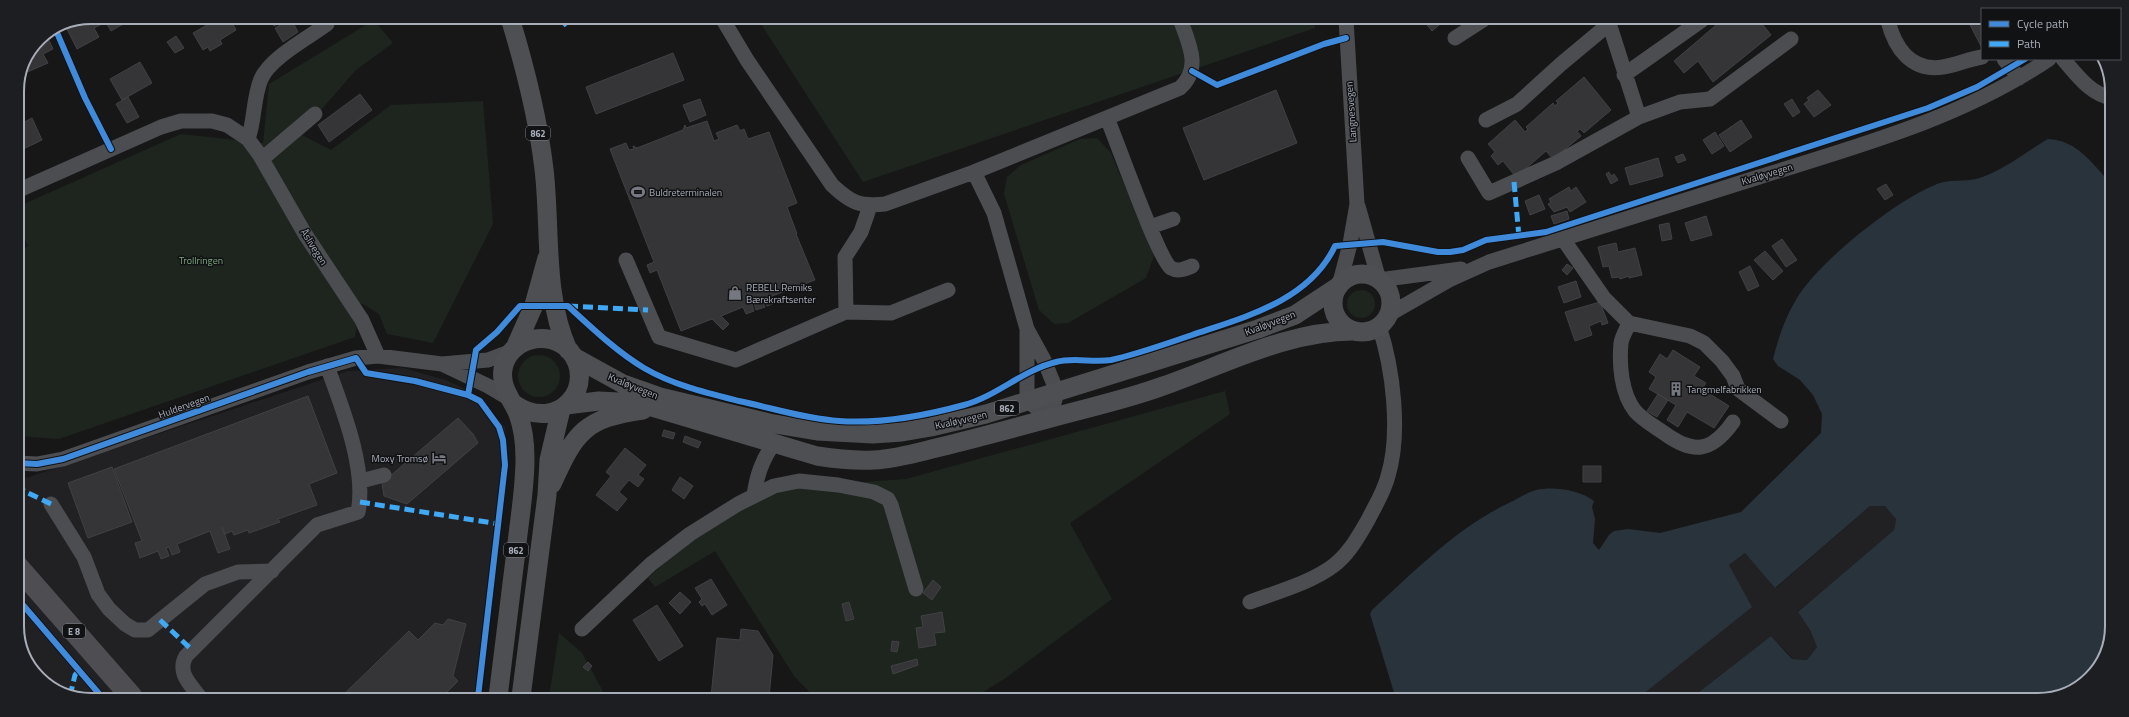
<svg xmlns="http://www.w3.org/2000/svg" width="2129" height="717" viewBox="0 0 2129 717" font-family="'Titillium Web',sans-serif">
<style>
.built{fill:#212124}
.green{fill:#1d251e}
.water{fill:#29333b}
.building{fill:#353537;stroke:#404144}
.lines{fill:none;stroke-linecap:round;stroke-linejoin:round}
.path{stroke:#4d4e52;stroke-width:2.5;stroke-dasharray:2 3;stroke-linecap:butt}
.minor{stroke:#4b4d51;stroke-width:15}
.major{stroke:#4e4f52;stroke-width:19}
.highway{stroke:#4e4e52;stroke-width:22}
.quiet{stroke:#3fa9f5;stroke-width:5;stroke-dasharray:10 5;stroke-linecap:butt}
.cycleway-casing{stroke:#111214;stroke-width:8}
.cycleway{stroke:#408adc;stroke-width:6}
.labels{text-anchor:middle;dominant-baseline:central;stroke-width:3;stroke-linejoin:round;paint-order:stroke}
.shield{fill:#111214;stroke:#7b7e88;stroke-width:1}
.shield-label{font-size:9px;font-weight:bold;fill:#a8adba}
.street-label{font-size:10px;fill:#a8adba;stroke:#111214}
.poi-label{font-size:10px;fill:#a8adba;stroke:#111214;text-anchor:start}
.park-label{font-size:10px;fill:#7da67f;stroke:#111214}
.rim{fill:none;stroke:#a8adba;stroke-width:2}
</style>
<rect width="100%" height="100%" fill="#171718"/>
<path class="built" d="M403 368 446 380 479 396 505 427 508 458 481 697 67 696 32 671 17 631V481L348 371Z
M1870 506H1886L1896 519 1894 530 1798 612 1810 630 1817 647 1807 660 1793 659 1771 636 1690 699H1637L1649 689 1729 565 1745 553 1776 588Z"/>
<path class="green" d="M757 18 1315 19V28L863 182Z
M374 20 393 43 356 70 300 134 331 150 391 105 483 101 493 224 433 343 387 334 379 314 361 303 355 337 59 439 17 436V253L28 246 17 222V207L181 134 263 143 269 84Z
M1097 138 1111 153 1154 256 1146 278 1068 323 1054 324 1039 310 1004 194 1007 177 1021 165 1080 139Z
M1347 304a14 14 0 1 1 28 0a14 14 0 1 1-28 0Z
M518 376a21 21 0 1 1 42 0a21 21 0 1 1-42 0Z
M1225 391 1230 414 1070 523 1112 599 1003 680 973 698H815L794 676 715 551 655 587 648 578 685 543 742 507 790 487 906 479Z
M559 633 582 653 606 697H549Z"/>
<path class="water" d="M2048 139C2077 140 2093 164 2111 184L2108 650 2083 685 2038 700 1690 699 1771 636 1792 659 1807 660 1817 647 1810 630 1798 612 1894 530 1896 519 1885 506H1870L1775 588 1745 553 1729 565 1752 607 1637 699H1396L1370 614 1372 610C1416 570 1457 527 1511 502 1519 498 1528 492 1536 490 1554 486 1580 490 1594 501L1592 507 1595 519 1593 543 1599 550 1609 535 1614 531 1628 529 1660 533 1741 512 1821 433 1822 414 1813 395 1800 380 1778 366 1773 359C1779 336 1785 318 1797 298 1819 261 1898 199 1937 184 1949 179 1964 182 1976 179 2000 173 2027 151 2048 139Z"/>
<path class="building" d="M101 17 104 23 94 28 99 37 77 49 67 29 72 26 70 21 77 20 78 23 87 18Z
M103 17H131L132 19 111 31Z
M229 17 236 30 220 40 222 44 210 51 208 47 203 50 193 33 214 21 212 17Z
M268 17H288L274 26Z
M291 19 298 32 283 42 275 28Z
M1423 20H1445L1432 31Z
M1722 20H1759L1771 35 1713 82 1698 61 1684 73 1674 61Z
M1972 21H1982V48L1969 23Z
M46 34 53 49 43 54 48 63 25 73 24 71 39 38Z
M176 36 184 48 175 53 167 42Z
M673 53 684 80 596 114 586 87Z
M140 62 152 83 122 100 110 79Z
M1584 77 1611 110 1584 133 1580 129 1577 131 1581 136 1553 159 1546 151 1516 177 1503 161 1498 165 1491 156 1495 152 1488 144 1515 120 1525 132 1528 129 1526 127 1553 103 1555 106 1558 103 1556 101Z
M1276 90 1297 143 1204 180 1183 128Z
M1818 90 1831 105 1814 117 1804 104 1809 100 1807 98Z
M360 94 372 110 329 142 318 125Z
M128 97 139 117 127 123 116 104Z
M700 99 706 115 690 122 683 105Z
M1792 99 1800 112 1793 117 1784 104Z
M32 118 42 140 17 152V126Z
M1741 120 1752 137 1730 152 1719 135Z
M707 121 714 141 719 139 716 133 737 125 740 131 744 129 748 139 769 132 797 203 787 207 797 234H796L815 280 772 296 775 303 767 306 764 299 762 300 765 307 756 310 754 303 752 304 754 311 746 314 743 307 721 316 729 324 723 330 712 319 681 331 657 270 650 273 647 265 654 262 610 149 626 143 629 150 634 149 633 146 637 148 683 130 685 125 686 128Z
M1715 132 1724 146 1712 154 1703 140Z
M1683 154 1686 160 1678 163 1675 157Z
M1658 158 1663 176 1630 185 1625 168Z
M1609 172 1611 176 1614 174 1618 180 1611 184 1606 174Z
M1886 184 1893 195 1885 200 1877 189Z
M1569 187 1571 191 1576 187 1586 202 1570 212 1567 207 1554 212 1548 204 1551 202 1549 199Z
M1539 195 1545 209 1530 215 1525 201Z
M1567 211 1569 219 1554 224 1551 216Z
M1706 216 1712 235 1691 241 1685 223Z
M1669 223 1672 239 1662 241 1659 225Z
M1782 239 1797 260 1786 267 1772 246Z
M1616 243 1618 252 1635 248 1642 275 1629 278V276L1620 279 1619 277 1612 278 1609 266 1603 267 1598 247Z
M1765 251 1783 271 1773 280 1754 260Z
M1567 264 1573 268 1567 275 1562 270Z
M1750 266 1759 286 1748 291 1739 272Z
M1576 281 1581 297 1564 303 1558 287Z
M1600 302 1608 323 1602 325 1601 321 1589 326 1592 335 1575 341 1565 312Z
M1673 350 1700 367 1694 376 1706 383 1702 389 1729 406 1714 428 1687 412 1678 427 1667 420 1676 405 1649 389 1656 377 1649 372 1660 354 1667 359Z
M1658 394 1668 400 1657 417 1647 411Z
M308 396 337 473 309 484 317 505 278 519 280 522 249 533 248 530 234 535 232 531 225 534 222 527 230 549 218 553 210 531 177 544 180 552 172 555 169 547 166 548 169 556 161 559 158 551 140 558 135 543 142 541 114 469Z
M458 418 473 434 478 443 407 504 384 496 382 483Z
M664 430 675 433 673 439 662 436Z
M685 436 701 442 698 448 683 442Z
M625 448 646 465 638 475 644 479 638 487 629 480 619 492 627 499 617 511 596 495 611 476 606 472Z
M1583 466H1601V482H1583Z
M112 467 132 522 88 538 68 483Z
M680 477 693 486 684 499 672 490Z
M711 579 727 605 712 615 705 604 702 606 699 602 702 599 695 588Z
M933 580 941 587 932 600 923 593Z
M680 592 691 602 680 614 669 603Z
M849 602 854 619 846 621 842 604Z
M657 605 683 646 659 661 633 620Z
M942 612 945 632 934 633 936 645 919 648 916 628 923 627 921 616Z
M448 619 466 624 453 676 458 681 442 697H341L409 631 418 640 435 623 443 625Z
M741 629 758 631 773 655 769 698 711 697 717 638 740 640Z
M892 641 899 642 897 652 891 651Z
M917 659 918 665 893 674 891 666Z
M588 662 592 666 588 671 583 667Z"/>
<g class="lines">
<path class="path" d="M1456 251 1486 240 1515 237"/>
<path class="minor" d="M722 18 747 60 832 185C850 202 859 207 885 204L974 172 1180 88C1202 68 1189 44 1180 19
M1608 20 1639 117
M1888 21C1895 48 1911 72 1943 67 1956 65 1969 59 1982 57
M1455 38 1483 20
M2004 59 2019 78
M2063 59C2077 75 2090 94 2112 98
M1624 75 1702 20
M1107 118C1117 141 1158 259 1171 268 1178 272 1185 269 1192 266
M1486 120 1517 104 1561 64 1609 24
M248 139C255 120 253 98 261 79 270 58 308 38 327 24
M1468 158 1489 193 1556 163 1639 117 1680 102 1710 99 1791 39
M262 159 315 114
M974 172 994 213 1027 329 1044 360 1057 392 1050 418 1029 402 1027 392V329
M17 191 161 127 181 121H212L227 125 248 139 259 154 305 234 362 320 378 356
M1358 206 1379 280 1461 269
M1150 227 1173 219
M1563 239 1604 298 1629 323 1690 336 1704 343 1722 361 1733 376 1738 389 1781 421
M626 260 659 337 736 360 846 312 845 257 861 232 870 206
M1339 286 1350 244 1357 204 1346 19
M846 312 891 313 948 290
M1388 315 1449 280 1489 262C1579 234 1669 205 1759 177 1858 146 1962 118 2049 59
M1629 323C1627 329 1622 336 1621 343 1619 364 1621 393 1635 411 1643 420 1654 426 1664 433 1693 454 1711 453 1733 422
M442 364 488 386 510 399
M17 463 37 464 63 459 308 372 356 358 378 356 442 364 488 360 512 351
M361 481 384 475
M754 495C757 475 762 460 774 443
M51 504 84 557 98 594 109 609 125 624 135 630H148L205 584 238 572 272 571
M1250 602C1277 592 1310 583 1333 566 1349 554 1358 537 1368 520 1375 506 1384 492 1388 476 1401 433 1393 368 1379 326
M582 629 651 564 690 534 738 504 774 486 799 481 838 485 874 492 888 499 891 505 916 589
M199 696C189 683 177 672 186 656L317 525 358 512C367 469 342 407 327 366"/>
<path class="major" d="M510 18C525 67 538 118 544 169 551 229 543 294 568 350
M1333 303a29 29 0 1 1 58 0a29 29 0 1 1-58 0Z
M515 348 534 305 547 258
M574 357 623 384 660 397 769 423 817 431 873 434 902 432 931 427 986 414 1258 329 1295 315 1339 286
M566 405 599 401 638 403 817 456C836 459 855 461 874 460 895 459 916 453 936 448 973 439 1010 429 1047 419 1086 408 1125 400 1163 386 1224 365 1287 331 1353 331
M552 484C575 432 585 418 643 410
M498 697C504 646 511 595 517 543 520 516 525 487 525 459 525 445 523 427 518 414 512 399 500 388 503 369 508 339 548 328 569 350 599 384 559 435 514 404
M521 697 547 495 549 460 561 409"/>
<path class="highway" d="M17 566 131 696"/>
<path class="quiet" d="M560 18 567 26
M1514 182 1519 237
M568 306 648 310
M17 484 24 491 51 504
M360 502 499 524
M160 620 192 650
M70 696 75 675 79 670"/>
<defs>
<path id="cycleway" d="M55 28 85 98 111 149
M1192 71 1217 85 1324 44 1346 38
M468 395 476 350 497 332 520 306H568C592 328 616 351 644 368 673 385 707 393 739 401 772 408 806 419 839 421 881 424 924 416 964 405 997 396 1023 370 1056 362 1074 357 1093 363 1111 360 1138 354 1165 344 1192 335 1245 317 1309 301 1335 246L1383 242 1438 252H1450L1463 250 1486 240 1546 232 1928 108 1977 87 2025 59
M17 463 37 464 63 459 308 372 356 358 366 373 415 381 468 395 480 401 499 427 503 440 505 465 478 697
M17 598 101 696"/>
</defs>
<use href="#cycleway" class="cycleway-casing"/>
<use href="#cycleway" class="cycleway"/>
</g>
<defs>
<symbol id="stadium-bare" viewBox="-9 -9 18 18"><path d="M0-5a6.5 5 0 1 0 0 10a6.5 5 0 1 0 0-10ZM-3.5-1.8h7v3.6h-7Z" fill="#757881" stroke="#111214" stroke-width="2.5" paint-order="stroke"/></symbol>
<symbol id="shop-bare" viewBox="-9 -9 18 18"><path d="M-5-2.5h2.3a2.7 3.5 0 0 1 5.4 0H5L5.5 6h-11ZM-1.5-2.5h3a1.5 2.3 0 0 0-3 0Z" fill="#757881" stroke="#111214" stroke-width="2.5" paint-order="stroke"/></symbol>
<symbol id="building-bare" viewBox="-9 -9 18 18"><path d="M-4-6H4V6H1V3H-1V6H-4ZM-2.5-4.3h1.7v1.8h-1.7ZM.8-4.3h1.7v1.8H.8ZM-2.5-1h1.7V.8h-1.7ZM.8-1h1.7V.8H.8Z" fill="#757881" stroke="#111214" stroke-width="2.5" paint-order="stroke"/></symbol>
<symbol id="hotel-bare" viewBox="-9 -9 18 18"><path d="M-6-4.5h1.5V1H6V5H4.5V3h-9V5H-6ZM-4 0a1.8 1.8 0 1 1 3.6 0ZM.5 0V-2.5h3Q6-2.5 6 0Z" fill="#757881" stroke="#111214" stroke-width="2.5" paint-order="stroke"/></symbol>
</defs>
<g fill-rule="evenodd">
<use href="#stadium-bare" x="628" y="182" width="20" height="20"/>
<use href="#shop-bare" x="725" y="283" width="20" height="20"/>
<use href="#building-bare" x="1666" y="379" width="20" height="20"/>
<use href="#hotel-bare" x="429" y="448" width="20" height="20"/>
</g>
<g class="labels">
<g class="shield">
<rect x="526" y="126" width="24" height="14" rx="3"/>
<rect x="995" y="401" width="24" height="14" rx="3"/>
<rect x="504" y="543" width="24" height="14" rx="3"/>
<rect x="63" y="624" width="22" height="14" rx="3"/>
</g>
<g class="shield-label">
<text x="538" y="133">862</text>
<text x="1007" y="408">862</text>
<text x="516" y="550">862</text>
<text x="74" y="631">E 8</text>
</g>
<g class="street-label">
<text transform="translate(1351 112) rotate(-94)">Langnesvegen</text>
<text transform="translate(1767 174) rotate(-17)">Kvaløyvegen</text>
<text transform="translate(314 247) rotate(58)">Åslivegen</text>
<text transform="translate(1270 323) rotate(-21)">Kvaløyvegen</text>
<text transform="translate(633 386) rotate(22)">Kvaløyvegen</text>
<text transform="translate(184 406) rotate(-20)">Huldervegen</text>
<text transform="translate(961 420) rotate(-13)">Kvaløyvegen</text>
</g>
<g class="poi-label">
<text x="649" y="192">Buldreterminalen</text>
<text x="746" y="287">REBELL Remiks<tspan x="746" dy="12">Bærekraftsenter</tspan></text>
<text x="1687" y="389">Tangmelfabrikken</text>
<text x="428" y="458" text-anchor="end">Moxy Tromsø</text>
</g>
<g class="park-label">
<text x="201" y="260">Trollringen</text>
</g>
</g>
<path d="M0 0H2129V717H0ZM91 24H2038A67 67 0 0 1 2105 91V626A67 67 0 0 1 2038 693H91A67 67 0 0 1 24 626V91A67 67 0 0 1 91 24Z" fill="#1d1e21" fill-rule="evenodd"/>
<path class="rim" d="M91 24H2038A67 67 0 0 1 2105 91V626A67 67 0 0 1 2038 693H91A67 67 0 0 1 24 626V91A67 67 0 0 1 91 24Z"/>
<rect x="1981" y="8" width="140" height="52" fill="#111214" stroke="#4d5056"/>
<rect x="1989" y="21" width="20" height="6" fill="#408adc" stroke="#4d5056"/>
<text x="2017" y="28" font-size="12" fill="#a8adba">Cycle path</text>
<rect x="1989" y="41" width="20" height="6" fill="#3fa9f5" stroke="#4d5056"/>
<text x="2017" y="48" font-size="12" fill="#a8adba">Path</text>
</svg>
